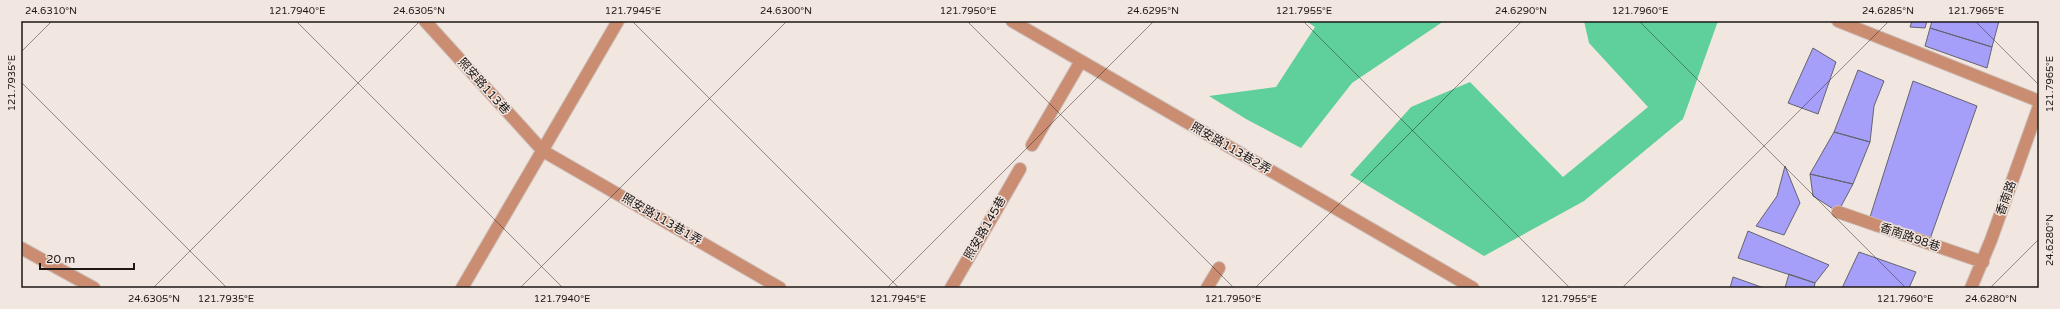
<svg xmlns="http://www.w3.org/2000/svg" width="2060" height="309" viewBox="0 0 2060 309" font-family="'Varela Round','Noto Sans TC',sans-serif">
<style>
.forest{fill:#5fd09b}
.building{fill:#a59ffa;stroke:#64646e}
.lines{fill:none;stroke-linecap:round;stroke-linejoin:round}
.minor-casing{stroke:#ccc1bc;stroke-width:14}
.minor{stroke:#cb8d72;stroke-width:12}
.ticks{fill:none;stroke:#1d1816;stroke-width:1;stroke-opacity:0.45}
.labels{text-anchor:middle;dominant-baseline:central;stroke-width:3;stroke-linejoin:round;paint-order:stroke}
.street-label{font-size:12px;fill:#1d1816;stroke:#f2e6e0}
.neatline{fill:none;stroke:#1d1816;stroke-width:1.5}
.ticks-label{font-size:10px;text-anchor:middle;fill:#1d1816}
</style>
<rect width="100%" height="100%" fill="#f2e6e0"/>
<path class="forest" d="M1306 21H1444L1352 83 1301 148 1246 119 1209 96 1276 87 1315 27Z
M1584 21H1718L1683 119 1584 201 1484 256 1350 175 1411 107 1470 82 1563 177 1648 107 1589 43Z"/>
<path class="building" d="M1912 21H1927L1925 28 1910 27Z
M1932 21H1999L1992 47 1930 28Z
M1930 28 1992 47 1987 68 1925 46Z
M1813 48 1836 62 1818 114 1788 103Z
M1858 70 1884 81 1874 106 1870 142 1834 132Z
M1913 81 1977 106 1930 239 1870 217Z
M1834 132 1870 142 1853 184 1810 174Z
M1785 166 1800 203 1784 235 1756 226 1777 196Z
M1810 174 1853 184 1838 212 1813 196Z
M1748 231 1829 265 1815 283 1738 258Z
M1859 252 1916 272 1909 288H1842Z
M1789 274 1815 283 1814 288H1785Z
M1733 277 1764 288H1730Z"/>
<g class="lines">
<defs>
<path id="minor" d="M425 21 543 151 780 288
M1012 21 1473 288
M1838 21 2039 101
M1032 145 1081 61
M1838 212 1983 262
M21 248 94 288
M462 288 618 21
M951 288 1020 169
M1207 288 1219 268
M1971 288 1991 240 2039 106"/>
</defs>
<use href="#minor" class="minor-casing"/>
<use href="#minor" class="minor"/>
</g>
<path class="ticks" d="M296 21 563 288M632 21 899 288M967 21 1234 288M1303 21 1570 288M1639 21 1906 288M1975 21 2039 85M21 52 52 21M21 82 227 288M153 288 420 21M520 288 787 21M887 288 1154 21M1255 288 1522 21M1622 288 1889 21M1990 288 2039 239"/>
<g class="labels">
<g class="street-label">
<text transform="translate(484 86) rotate(48)">照安路113巷</text>
<text transform="translate(1231 148) rotate(30)">照安路113巷2弄</text>
<text transform="translate(2006 198) rotate(-70)">香南路</text>
<text transform="translate(662 219) rotate(30)">照安路113巷1弄</text>
<text transform="translate(985 228) rotate(-60)">照安路145巷</text>
<text transform="translate(1910 237) rotate(19)">香南路98巷</text>
</g>
</g>
<rect width="2060" height="309" fill="none" stroke="#f2e6e0" stroke-width="44"/>
<path d="M40 263v6h94v-6" fill="none" stroke="#1d1816" stroke-width="2"/>
<text x="46" y="263" font-size="12" fill="#1d1816" stroke="#f2e6e0" stroke-width="3" paint-order="stroke">20 m</text>
<rect x="22" y="22" width="2016" height="265" class="neatline"/>
<g class="ticks-label">
<text x="51" y="14">24.6310°N</text>
<text x="297" y="14">121.7940°E</text>
<text x="419" y="14">24.6305°N</text>
<text x="633" y="14">121.7945°E</text>
<text x="786" y="14">24.6300°N</text>
<text x="968" y="14">121.7950°E</text>
<text x="1153" y="14">24.6295°N</text>
<text x="1304" y="14">121.7955°E</text>
<text x="1521" y="14">24.6290°N</text>
<text x="1640" y="14">121.7960°E</text>
<text x="1888" y="14">24.6285°N</text>
<text x="1976" y="14">121.7965°E</text>
<text transform="translate(11 83) rotate(-90)" y="4">121.7935°E</text>
<text transform="translate(2049 84) rotate(-90)" y="4">121.7965°E</text>
<text transform="translate(2049 240) rotate(-90)" y="4">24.6280°N</text>
<text x="154" y="302">24.6305°N</text>
<text x="226" y="302">121.7935°E</text>
<text x="562" y="302">121.7940°E</text>
<text x="898" y="302">121.7945°E</text>
<text x="1233" y="302">121.7950°E</text>
<text x="1569" y="302">121.7955°E</text>
<text x="1905" y="302">121.7960°E</text>
<text x="1991" y="302">24.6280°N</text>
</g>
</svg>
